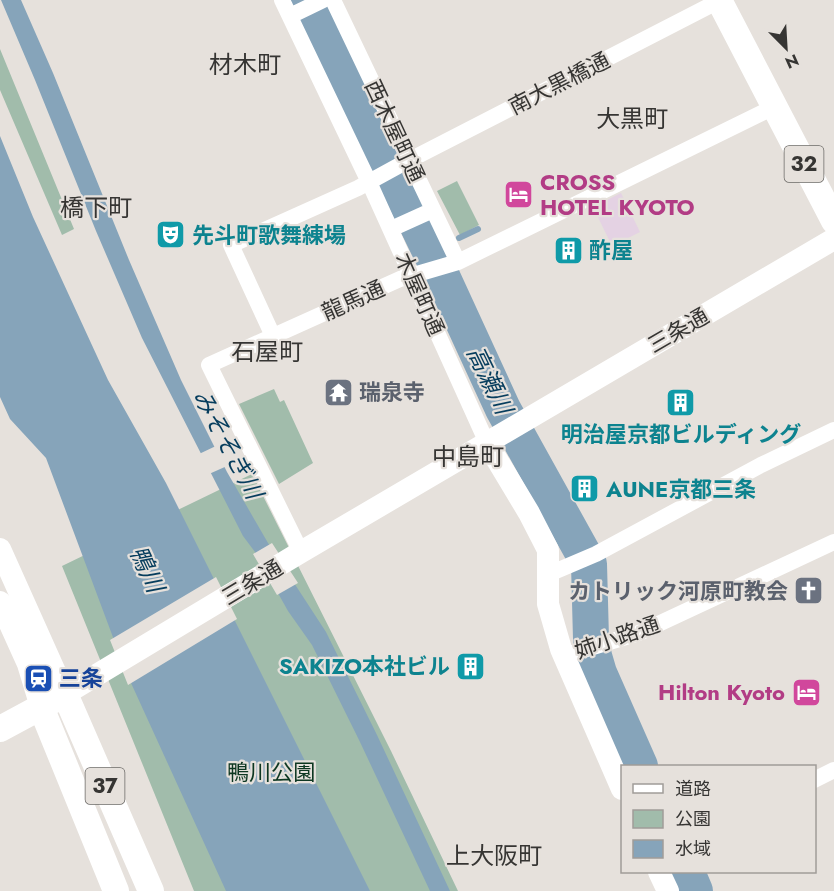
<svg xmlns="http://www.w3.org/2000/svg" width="834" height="891" viewBox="0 0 834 891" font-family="Jost,'Noto Sans JP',sans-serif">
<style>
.commercial{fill:#e4d2e3}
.green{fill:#a1bcab}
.water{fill:#86a4ba}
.pier{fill:#e6e1dc}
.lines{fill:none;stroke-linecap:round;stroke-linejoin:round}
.stream{stroke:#86a4ba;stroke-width:6}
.river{stroke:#86a4ba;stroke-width:36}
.street{stroke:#fff;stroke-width:16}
.secondary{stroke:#fff;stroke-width:22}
.primary{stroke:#fff;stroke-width:26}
.labels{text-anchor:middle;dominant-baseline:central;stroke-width:4.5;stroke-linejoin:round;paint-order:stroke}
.shield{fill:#e6e1dc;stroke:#6b6966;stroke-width:1.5}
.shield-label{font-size:21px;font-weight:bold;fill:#363533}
.street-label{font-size:22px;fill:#363533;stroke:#e6e1dc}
.hotel-label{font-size:22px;font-weight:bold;fill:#b23c85;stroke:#e6e1dc;text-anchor:start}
.culture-label{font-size:22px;font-weight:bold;fill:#0d838f;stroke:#e6e1dc;text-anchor:start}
.worship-label{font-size:22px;font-weight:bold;fill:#5b616d;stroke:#e6e1dc;text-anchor:start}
.transit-label{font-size:22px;font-weight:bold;fill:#164399;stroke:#e6e1dc;text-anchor:start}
.park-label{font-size:22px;fill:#0d3721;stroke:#e6e1dc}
.neighbourhood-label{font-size:24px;fill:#363533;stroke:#e6e1dc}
.water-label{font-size:24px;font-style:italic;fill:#063d5d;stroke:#e6e1dc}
</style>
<rect width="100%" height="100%" fill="#e6e1dc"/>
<path class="commercial" d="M621 193 640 232 612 246 593 207Z"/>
<path class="green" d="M0 49 74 229 62 235 0 90Z
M457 181 479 225 460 235 437 191Z
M274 389 280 402 284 400 313 463 279 484 239 404Z
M252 474 391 751 458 891H194L62 566Z"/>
<path class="water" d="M1 0H21L53 73 129 260 181 380 227 472 268 543 326 632 377 735 450 891H430L360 742 312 645 288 611 255 552 243 536 142 338 96 231 35 80Z
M0 136 33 217 108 380 166 483 370 891H226L126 672 46 458 10 419 0 397Z"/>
<path class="pier" d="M218 445 227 466 209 474 199 454Z
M272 543 298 583 277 595 253 554Z
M216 577 237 619 128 685 110 640Z"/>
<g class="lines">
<path class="stream" d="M459 238 478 229"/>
<path class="river" d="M308 0 442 276 503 409 589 564 591 639 594 656 599 673 640 766
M687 872 695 891"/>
<path class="street" d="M282 0 369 182 487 443
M333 0 458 262
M290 16 323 0
M391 229 433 210
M273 336 231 245 358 188 400 165 719 1
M301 552 209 365 400 279 458 262 774 107
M549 574 596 554 761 465 834 430
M563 656 639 633 834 542
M814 780 834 770"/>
<path class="secondary" d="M487 443 529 513 548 550V604L561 649 622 789
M0 549 65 694 301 552 834 239
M0 602 28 664 41 707
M659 872 668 891"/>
<path class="primary" d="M719 0 834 221
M41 707 116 891
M0 729 65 694 151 891"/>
</g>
<defs>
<symbol id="hotel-square" viewBox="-11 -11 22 22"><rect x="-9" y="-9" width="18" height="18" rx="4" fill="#d1479c" stroke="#e6e1dc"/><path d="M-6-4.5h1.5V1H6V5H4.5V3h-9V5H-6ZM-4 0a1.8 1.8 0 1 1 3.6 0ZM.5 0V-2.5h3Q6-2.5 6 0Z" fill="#fff"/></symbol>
<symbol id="theatre-square" viewBox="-11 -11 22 22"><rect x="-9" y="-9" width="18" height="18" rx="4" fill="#0f9aa8" stroke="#e6e1dc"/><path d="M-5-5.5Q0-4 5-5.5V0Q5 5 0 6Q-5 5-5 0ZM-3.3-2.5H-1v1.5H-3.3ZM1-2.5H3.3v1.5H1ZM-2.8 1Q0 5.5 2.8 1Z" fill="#fff"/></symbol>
<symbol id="building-square" viewBox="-11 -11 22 22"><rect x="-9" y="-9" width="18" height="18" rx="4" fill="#0f9aa8" stroke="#e6e1dc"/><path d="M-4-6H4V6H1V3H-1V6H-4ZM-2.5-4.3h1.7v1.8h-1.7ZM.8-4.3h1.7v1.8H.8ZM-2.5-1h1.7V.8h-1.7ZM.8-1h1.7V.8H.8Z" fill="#fff"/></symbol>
<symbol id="temple-square" viewBox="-11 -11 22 22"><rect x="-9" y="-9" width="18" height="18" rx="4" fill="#6b7280" stroke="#e6e1dc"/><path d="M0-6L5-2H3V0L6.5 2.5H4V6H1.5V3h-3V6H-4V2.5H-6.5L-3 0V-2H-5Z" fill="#fff"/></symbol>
<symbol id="church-square" viewBox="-11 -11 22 22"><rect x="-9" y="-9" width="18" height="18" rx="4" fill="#6b7280" stroke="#e6e1dc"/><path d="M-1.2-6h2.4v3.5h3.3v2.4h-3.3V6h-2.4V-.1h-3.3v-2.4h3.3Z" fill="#fff"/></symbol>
<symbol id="station-square" viewBox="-11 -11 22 22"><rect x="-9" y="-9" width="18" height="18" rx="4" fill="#1a4fb4" stroke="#e6e1dc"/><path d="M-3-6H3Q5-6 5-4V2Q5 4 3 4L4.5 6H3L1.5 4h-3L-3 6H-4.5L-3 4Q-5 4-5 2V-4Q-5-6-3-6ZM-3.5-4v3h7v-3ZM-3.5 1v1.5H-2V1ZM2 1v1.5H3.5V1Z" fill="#fff"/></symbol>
</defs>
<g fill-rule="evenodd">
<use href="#hotel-square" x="502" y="178" width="33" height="33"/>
<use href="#theatre-square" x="154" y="218" width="33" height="33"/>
<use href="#building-square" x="552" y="234" width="33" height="33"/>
<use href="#temple-square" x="322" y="376" width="33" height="33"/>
<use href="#building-square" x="664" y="386" width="33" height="33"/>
<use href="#building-square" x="568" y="472" width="33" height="33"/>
<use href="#church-square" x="792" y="574" width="33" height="33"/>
<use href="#building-square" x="454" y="650" width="33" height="33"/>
<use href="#station-square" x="22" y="662" width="33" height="33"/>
<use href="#hotel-square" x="790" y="676" width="33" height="33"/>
</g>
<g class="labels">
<g class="shield">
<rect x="784.5" y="146" width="39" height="36" rx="4.5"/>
<rect x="85.5" y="768" width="39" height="36" rx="4.5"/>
</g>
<g class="shield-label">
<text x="804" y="164">32</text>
<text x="105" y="786">37</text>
</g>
<g class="street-label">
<text transform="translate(559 83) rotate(-27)">南大黒橋通</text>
<text transform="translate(395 131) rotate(65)">西木屋町通</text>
<text transform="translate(420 294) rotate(66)">木屋町通</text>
<text transform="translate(353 300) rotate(-24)">龍馬通</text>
<text transform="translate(678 330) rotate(-30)">三条通</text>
<text transform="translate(252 582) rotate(-31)">三条通</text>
<text transform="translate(617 637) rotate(-19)">姉小路通</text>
</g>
<g class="hotel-label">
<text x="540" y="182">CROSS<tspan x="540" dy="25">HOTEL KYOTO</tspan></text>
<text x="785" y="692" text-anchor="end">Hilton Kyoto</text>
</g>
<g class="culture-label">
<text x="192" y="235">先斗町歌舞練場</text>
<text x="589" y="250">酢屋</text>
<text x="681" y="434" text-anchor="middle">明治屋京都ビルディング</text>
<text x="606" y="489">AUNE京都三条</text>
<text x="450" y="666" text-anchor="end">SAKIZO本社ビル</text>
</g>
<g class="worship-label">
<text x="359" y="392">瑞泉寺</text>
<text x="788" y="591" text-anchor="end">カトリック河原町教会</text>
</g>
<g class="transit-label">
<text x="59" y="678">三条</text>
</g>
<g class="park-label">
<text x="271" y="772">鴨川公園</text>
</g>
<g class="neighbourhood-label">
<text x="245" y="64">材木町</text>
<text x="632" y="118">大黒町</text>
<text x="96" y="207">橋下町</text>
<text x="267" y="351">石屋町</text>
<text x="468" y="456">中島町</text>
<text x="494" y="855">上大阪町</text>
</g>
<g class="water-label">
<text transform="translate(490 380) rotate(64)">高瀬川</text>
<text transform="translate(228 444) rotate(62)">みそそぎ川</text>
<text transform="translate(147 569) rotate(65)">鴨川</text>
</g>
</g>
<rect x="621" y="765" width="195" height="108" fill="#e6e1dc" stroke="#a09c98" stroke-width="1.5"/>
<rect x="633" y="784" width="30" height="9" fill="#ffffff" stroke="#a09c98" stroke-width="1.5"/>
<text x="675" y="795" font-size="18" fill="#363533">道路</text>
<rect x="633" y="810" width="30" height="18" fill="#a1bcab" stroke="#a09c98" stroke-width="1.5"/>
<text x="675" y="825" font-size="18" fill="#363533">公園</text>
<rect x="633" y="840" width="30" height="18" fill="#86a4ba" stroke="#a09c98" stroke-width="1.5"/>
<text x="675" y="855" font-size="18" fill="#363533">水域</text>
<g transform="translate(786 48) rotate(156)" stroke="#e6e1dc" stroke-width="4.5" paint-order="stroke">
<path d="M0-4.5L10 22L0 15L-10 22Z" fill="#363533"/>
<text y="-9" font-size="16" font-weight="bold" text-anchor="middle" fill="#363533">N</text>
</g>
</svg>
